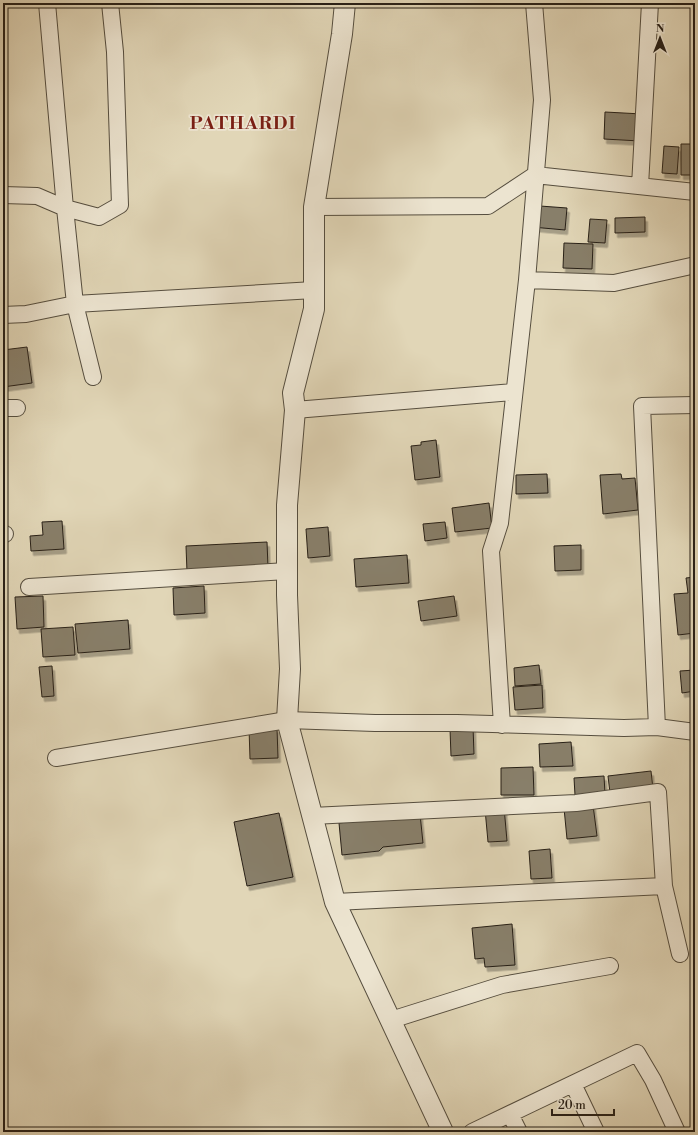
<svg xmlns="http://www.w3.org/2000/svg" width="698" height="1135" viewBox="0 0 698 1135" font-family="'Libre Bodoni',serif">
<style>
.building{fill:#887f6a;stroke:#282017;filter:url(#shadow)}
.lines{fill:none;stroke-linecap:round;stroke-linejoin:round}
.minor-casing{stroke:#564e3f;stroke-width:18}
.tertiary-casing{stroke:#564e3f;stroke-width:22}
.minor{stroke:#ece4d0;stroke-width:16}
.tertiary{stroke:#ece4d0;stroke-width:20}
.labels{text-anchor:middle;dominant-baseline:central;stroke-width:3.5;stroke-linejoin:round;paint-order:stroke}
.district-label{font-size:18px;font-weight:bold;letter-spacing:1px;fill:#7a1f14;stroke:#ece4d0}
</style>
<defs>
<filter id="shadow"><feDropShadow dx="2.5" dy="4.5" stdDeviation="0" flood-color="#0004"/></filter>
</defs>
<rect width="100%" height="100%" fill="#e1d6b7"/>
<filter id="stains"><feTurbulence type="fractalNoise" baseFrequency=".005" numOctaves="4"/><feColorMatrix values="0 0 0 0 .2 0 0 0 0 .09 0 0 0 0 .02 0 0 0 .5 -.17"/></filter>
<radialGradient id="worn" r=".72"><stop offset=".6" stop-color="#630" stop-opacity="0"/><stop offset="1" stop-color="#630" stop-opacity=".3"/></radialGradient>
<path class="building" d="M605 112 642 114 640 141 604 139Z
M681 144H695V175H681Z
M664 146 679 147 677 174 662 173Z
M540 206 567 208 565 230 532 227Z
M645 217V232L615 233V218Z
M590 219 607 220 605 243 588 242Z
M564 243 593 244 592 269 563 268Z
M27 347 32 383 3 387V350Z
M436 440 440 477 415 480 411 446 421 445V442Z
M547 474 548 493 516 494V475Z
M621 474 622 479 635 478 638 510 603 514 600 475Z
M489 503 492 528 455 532 452 508Z
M62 521 64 549 31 551 30 536 43 535 42 522Z
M445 522 447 538 425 541 423 524Z
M328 527 330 556 308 558 306 529Z
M267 542 268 567 187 572 186 546Z
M581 545V570L555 571 554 546Z
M407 555 409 583 356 587 354 559Z
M695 577V633L678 635 674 594 688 593 686 578Z
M204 586 205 613 174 615 173 588Z
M43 596 44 627 17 629 15 597Z
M454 596 457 616 421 621 418 601Z
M128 620 130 649 78 653 75 624Z
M73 627 75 655 43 657 41 629Z
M539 665 541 684 515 686 514 668Z
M52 666 54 696 42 697 39 667Z
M695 670V691L682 693 680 671Z
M542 685 543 708 515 710 513 687Z
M473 727 474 754 451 756 450 729Z
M249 728H277L278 758 250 759Z
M571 742 573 766 540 767 539 744Z
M533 767 534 795H501V768Z
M651 771 653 789 610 793 608 776Z
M604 776 605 794 575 795 574 778Z
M593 805 597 836 567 839 564 808Z
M504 807 507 841 488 842 485 809Z
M279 813 293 877 247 886 234 822Z
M420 814 423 843 383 847 379 851 342 855 339 823Z
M550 849 552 878 531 879 529 851Z
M512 924 515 965 485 967 484 958 475 959 472 928Z"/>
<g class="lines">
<defs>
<path id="minor" d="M47 3 65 208 75 304 93 377
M640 186 650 3
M3 195 37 196 65 208 99 217 120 205 115 52 110 3
M314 207 488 206 535 175 695 192
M527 280 614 283 691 266H695
M3 315 26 314 75 304 314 290
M3 408H17
M295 410 514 392
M3 534H5
M29 587 287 571
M502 725 491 551 500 523 527 280 542 100 534 3
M657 727 642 406 695 405
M56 758 287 720 375 723H457L624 728 657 727 695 732
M312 816 576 803 658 792 664 886 680 954
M335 902 664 886
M391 1020 502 985 610 966
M573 1084 596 1132
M510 1114 519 1132
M472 1132 637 1053 653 1080 677 1132"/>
<path id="tertiary" d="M345 3 342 34 314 207V309L293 393 295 410 287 505V595L290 669 287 720 335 902 443 1132"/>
</defs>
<use href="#minor" class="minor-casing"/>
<use href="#tertiary" class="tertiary-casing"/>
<use href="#minor" class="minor"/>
<use href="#tertiary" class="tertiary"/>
</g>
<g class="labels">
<g class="district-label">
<text x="243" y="123">PATHARDI</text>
</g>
</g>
<rect width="698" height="1135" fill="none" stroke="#e1d6b7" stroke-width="16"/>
<rect x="4" y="4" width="690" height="1127" fill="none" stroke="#282017" stroke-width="2"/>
<rect x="8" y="8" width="682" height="1119" fill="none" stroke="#282017"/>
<g transform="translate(660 38)" stroke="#ece4d0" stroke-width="3" paint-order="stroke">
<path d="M0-3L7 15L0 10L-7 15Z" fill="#282017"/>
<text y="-6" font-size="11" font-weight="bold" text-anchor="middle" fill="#282017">N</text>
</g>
<path d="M552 1109v6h62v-6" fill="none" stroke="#282017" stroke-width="2"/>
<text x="558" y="1109" font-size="12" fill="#282017" stroke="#ece4d0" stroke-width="3" paint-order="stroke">20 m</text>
<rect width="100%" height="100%" filter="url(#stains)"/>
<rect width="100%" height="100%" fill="url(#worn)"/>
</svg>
